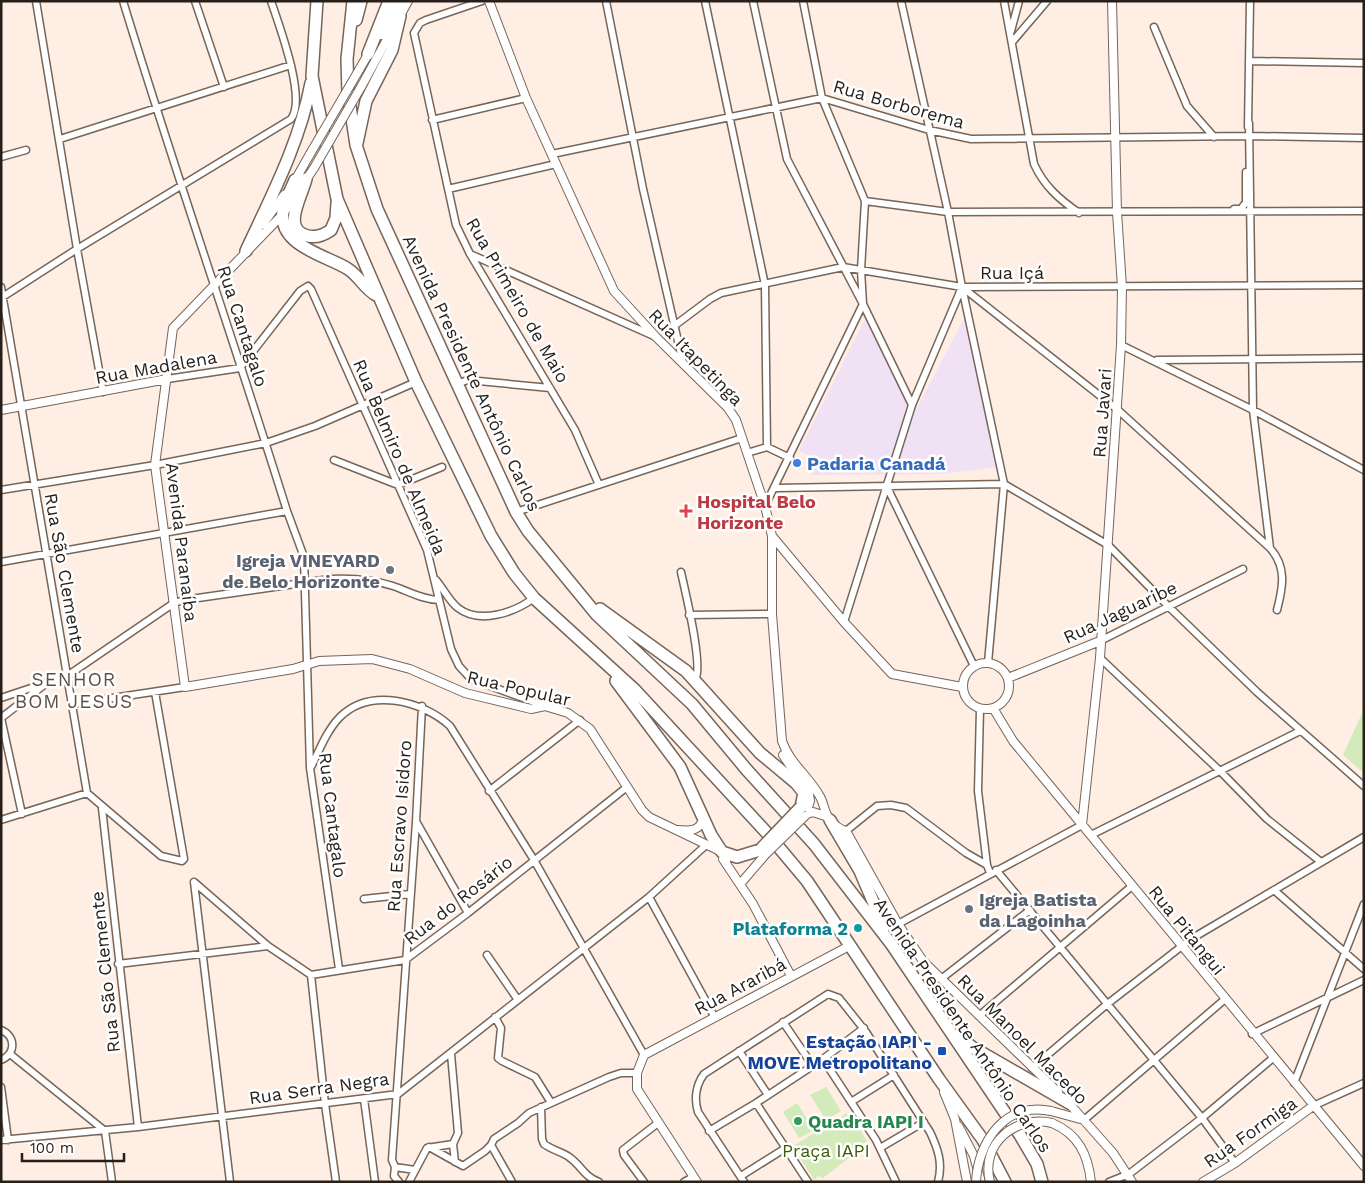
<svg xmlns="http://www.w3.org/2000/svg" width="1365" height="1183" viewBox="0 0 1365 1183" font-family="'Work Sans',sans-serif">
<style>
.industrial{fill:#f1e1f4}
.green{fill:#d3ebba}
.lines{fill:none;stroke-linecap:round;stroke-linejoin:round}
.minor-casing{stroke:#766559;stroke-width:9}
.tertiary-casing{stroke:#766559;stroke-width:10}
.trunk-casing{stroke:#766559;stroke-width:14}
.minor{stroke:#fff;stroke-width:6}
.tertiary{stroke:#fff;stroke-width:8}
.trunk{stroke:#fff;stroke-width:11}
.tertiary-bridge-casing{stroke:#766559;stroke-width:10;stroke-linecap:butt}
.trunk-bridge-casing{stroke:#766559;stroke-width:14;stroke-linecap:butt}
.tertiary-bridge{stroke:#fff;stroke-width:8}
.trunk-bridge{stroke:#fff;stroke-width:11}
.shop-dot{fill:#3f7fe0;stroke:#fff;stroke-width:2}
.health-dot{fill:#e0444e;stroke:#fff;stroke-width:2}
.worship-dot{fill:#6b7280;stroke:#fff;stroke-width:2}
.culture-dot{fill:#0f9aa8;stroke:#fff;stroke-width:2}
.transit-dot{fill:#1a4fb4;stroke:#fff;stroke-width:2}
.leisure-dot{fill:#2e9e5b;stroke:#fff;stroke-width:2}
.labels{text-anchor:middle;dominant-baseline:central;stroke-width:5;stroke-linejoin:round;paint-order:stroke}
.street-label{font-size:18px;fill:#261f1a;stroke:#fff}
.shop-label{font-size:18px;font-weight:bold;fill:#366cbe;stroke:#fff;text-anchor:start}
.health-label{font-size:18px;font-weight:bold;fill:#be3a42;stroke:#fff;text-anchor:start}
.worship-label{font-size:18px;font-weight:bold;fill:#5b616d;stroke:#fff;text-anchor:end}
.culture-label{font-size:18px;font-weight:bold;fill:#0d838f;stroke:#fff;text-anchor:end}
.transit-label{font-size:18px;font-weight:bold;fill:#164399;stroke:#fff;text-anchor:end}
.leisure-label{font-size:18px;font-weight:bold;fill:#27864d;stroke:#fff;text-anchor:start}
.park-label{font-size:18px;fill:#3e5c07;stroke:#fff}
.neighbourhood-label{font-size:19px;letter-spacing:1px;fill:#605044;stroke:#fff}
</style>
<rect width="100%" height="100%" fill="#feeee3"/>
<path class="industrial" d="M870 309 918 406 965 317 997 467 941 474 811 475 810 456 799 451Z"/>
<path class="green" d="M1364 709V773L1343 755Z
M826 1087 841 1111 826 1120 810 1095Z
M797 1103 814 1130 799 1138 783 1112Z
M849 1112 868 1143 823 1178 818 1176 814 1180 793 1146Z"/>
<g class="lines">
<defs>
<path id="minor" d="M36 1 77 249 103 392
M123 1C175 172 234 341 287 511L304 557 310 768 339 969
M195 1 224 87
M482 1 426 20 420 23 414 33 456 225 470 254 575 430 599 485
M606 1 643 189 683 363
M705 1 765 285 767 447
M753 1 787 159 863 304 912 405
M901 1 948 212 962 287 1004 484 988 663
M1004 1 1034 164C1044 186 1059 199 1079 213
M1154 27 1187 106 1214 137
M1011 31 1019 1
M1013 41 1047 1
M1250 61 1364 63
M432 120 526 98
M1249 123 1253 410 1270 548
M1248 127 1250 1
M60 139 291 65
M552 154 822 98 929 130 971 139 1250 136 1364 138
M1 157 26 150
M448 189 556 164
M865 201 948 212 1364 211
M1234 209H1241L1246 202V172
M470 254 656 337
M1 287 87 793 161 856 182 861 184 859 155 692
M1 298 77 249 291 119C307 99 279 25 271 1
M674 326 710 299 721 293 843 267 962 287 1364 285
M1121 345 1253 410 1364 470
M1157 360 1364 358
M167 379 240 368 300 291 308 286 311 289 427 550 451 649 459 666 471 679 545 706
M456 384 468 380 550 388
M747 453 767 447 790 458
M334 460 398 485 442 467
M886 485 974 666
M776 488 1004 484 1108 545 1169 607 1257 692 1364 786
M1 490 155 465 266 443 315 426 416 382
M765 506 863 304 861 270 865 201 822 98 803 1
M516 512 742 438
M1 562 287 511
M681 572C685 591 704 667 695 680
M436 580C443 588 449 601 458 608 480 625 515 612 534 598
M689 615 772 614
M844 622 912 405 962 287 1118 410 1270 548C1287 567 1283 587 1277 610
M1100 641 1243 569
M1100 658 1221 772 1267 819 1321 862
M1 698 67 676 174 603 184 600 330 579C352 578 372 579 393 586 408 591 423 600 439 600
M73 704 185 687
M980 709 978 791 987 865
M1 718 22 814
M1 718 44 685
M311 767C319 751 327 730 340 717 370 687 423 701 450 726L534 860 644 1055
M489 791 580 720
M102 808 138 1127
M1 820 87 793
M417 823 468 913
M846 831 877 806 891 805 906 808 966 853 987 865 990 873
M1091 835 1300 731
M996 870 1202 1118 1235 1163
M194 882 268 946 311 975 405 960 468 913 627 787
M194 882 230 1182
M1274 890 1364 969
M649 897 714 1016
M364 899 410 894
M898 924 1082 825
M487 955 518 1000
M118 964 268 946
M311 975 325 1104 336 1182
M941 979 1030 910
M979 1016 1132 886
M495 1017 501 1028 498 1058 502 1061 535 1077 550 1101
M783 1022 813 1066
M1 1030C16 1036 16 1054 1 1060
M1252 1034 1364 980
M739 1051 768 1095
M10 1054 105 1131 112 1182
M451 1054 458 1133 453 1144 455 1162
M823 1059 864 1028
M1032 1068 1106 1005 1191 939 1364 837
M1294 1083 1364 904
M1 1087 8 1140
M364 1099 375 1182
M851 1102 894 1075
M1313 1106 1364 1083
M541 1107 542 1139 544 1144C552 1150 562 1152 569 1157 582 1166 583 1176 599 1182
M1084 1120 1224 1000
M709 1131 756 1103
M1 1140 138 1127 398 1094 649 897 705 846
M491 1145 512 1182
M429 1147 463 1166 485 1151 491 1145 494 1139 518 1123 529 1113 609 1077 621 1073H637
M880 1148 924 1122
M395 1167 394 1176 399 1182
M415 1170 395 1167 392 1160 416 822 422 706
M741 1176 784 1149
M409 1182 427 1148 453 1144
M644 1182 624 1155 623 1150 658 1123
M684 1182 693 1177
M744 1182 698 1112C694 1099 696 1085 704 1074L828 994 839 998 866 1032 930 1132C938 1149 943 1163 938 1182
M808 1182 756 1103 823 1059 876 1140 896 1182
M1109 1182 1129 1174 1202 1118 1273 1058"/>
<path id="tertiary" d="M489 1 526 98 614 291 656 337 728 408 736 420 765 506 772 536 844 622 892 674 962 687
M381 35 399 1
M359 70 370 51
M361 87 408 1
M314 168 283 214 173 328 155 465 185 687 293 669 319 661 372 659 410 669 465 693 531 709 545 706 568 713 590 729 642 810 649 817 722 852 726 861
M293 184 310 154
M263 224 284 195
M1 410 167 379
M772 536V614L782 741C790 764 807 774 819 795 824 802 824 813 830 820 834 825 840 829 846 831L898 924 923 961 1058 1092
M963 686a23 23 0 1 1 46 0a23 23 0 1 1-46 0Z
M1008 678 1100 641
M993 708 1013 741 1046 781 1364 1166
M783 755 809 794 810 801 805 816
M807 814 813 812 828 817
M1082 825 1100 658 1121 345 1122 287 1117 212 1112 1
M677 830C690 831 699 832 704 818
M723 859 753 904 791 976
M741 883 765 855
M944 1092 955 1119 967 1182
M1066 1100 1113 1153 1132 1182
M1051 1111 1084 1120
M1052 1123C1078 1134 1088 1154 1091 1182
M959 1127 974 1156 981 1182
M697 1182 637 1089V1073L644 1055 851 945
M1203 1182 1235 1163 1313 1106"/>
<path id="trunk" d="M317 1 312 76 337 199 416 382 491 536 514 573 534 598 635 690 766 832 807 881 939 1079 983 1140 1005 1182
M353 1 347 59 348 93 356 145 377 209 516 512 528 531 597 615 692 704 746 769 814 844 892 945 1020 1135 1037 1164 1042 1182
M356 20 361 1
M368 54 389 1
M357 143 366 101 392 50 400 16
M306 179C303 194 280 230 308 236 317 238 324 235 331 230L336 218 337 203
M295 180C292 188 287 196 284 205 273 246 327 255 348 269 359 276 365 289 376 295
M246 251C271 197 300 142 311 83
M600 609 686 671 760 753 796 783 804 793 801 807
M616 681 680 767 711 835 722 852 737 857 760 850
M830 820 860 871 884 927
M957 1036 972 1047 1069 1103"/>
</defs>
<use href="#minor" class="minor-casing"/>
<use href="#tertiary" class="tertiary-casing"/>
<use href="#trunk" class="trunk-casing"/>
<use href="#minor" class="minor"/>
<use href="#tertiary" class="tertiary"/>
<use href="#trunk" class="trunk"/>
<defs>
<path id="tertiary-bridge" d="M310 154 359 70
M314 168 361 87
M765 855 805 816
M976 1182C978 1141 1006 1101 1051 1111
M990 1182C980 1143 1016 1115 1052 1123"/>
<path id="trunk-bridge" d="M760 850 801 807"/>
</defs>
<use href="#tertiary-bridge" class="tertiary-bridge-casing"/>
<use href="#trunk-bridge" class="trunk-bridge-casing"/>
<use href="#tertiary-bridge" class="tertiary-bridge"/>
<use href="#trunk-bridge" class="trunk-bridge"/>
</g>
<circle class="shop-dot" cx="797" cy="463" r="5"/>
<path class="health-dot" d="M683.5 503.5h5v5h5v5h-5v5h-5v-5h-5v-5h5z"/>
<g class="worship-dot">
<circle cx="390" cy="570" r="5"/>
<circle cx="969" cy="909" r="5"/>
</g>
<circle class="culture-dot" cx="858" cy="928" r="5"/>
<rect class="transit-dot" x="937" y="1046" width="10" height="10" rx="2.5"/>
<circle class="leisure-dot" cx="798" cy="1121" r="5"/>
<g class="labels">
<g class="street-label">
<text transform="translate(899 104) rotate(16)">Rua Borborema</text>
<text x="1012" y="272">Rua Içá</text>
<text transform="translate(518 300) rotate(60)">Rua Primeiro de Maio</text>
<text transform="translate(243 326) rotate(72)">Rua Cantagalo</text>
<text transform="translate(696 357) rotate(46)">Rua Itapetinga</text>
<text transform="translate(156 367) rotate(-10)">Rua Madalena</text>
<text transform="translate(472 373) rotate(65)">Avenida Presidente Antônio Carlos</text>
<text transform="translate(1102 413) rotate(-86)">Rua Javari</text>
<text transform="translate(400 457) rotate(67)">Rua Belmiro de Almeida</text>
<text transform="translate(182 542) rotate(83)">Avenida Paranaíba</text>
<text transform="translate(65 573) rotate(80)">Rua São Clemente</text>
<text transform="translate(1120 612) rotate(-25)">Rua Jaguaribe</text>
<text transform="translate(519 688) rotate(13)">Rua Popular</text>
<text transform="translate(333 815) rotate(83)">Rua Cantagalo</text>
<text transform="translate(399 826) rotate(-86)">Rua Escravo Isidoro</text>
<text transform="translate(458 900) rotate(-38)">Rua do Rosário</text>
<text transform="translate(1187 930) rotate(51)">Rua Pitangui</text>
<text transform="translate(105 972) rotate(-96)">Rua São Clemente</text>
<text transform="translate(740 986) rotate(-28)">Rua Araribá</text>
<text transform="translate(963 1025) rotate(56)">Avenida Presidente Antônio Carlos</text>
<text transform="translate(1023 1039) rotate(45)">Rua Manoel Macedo</text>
<text transform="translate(319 1088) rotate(-8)">Rua Serra Negra</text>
<text transform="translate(1250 1132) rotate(-35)">Rua Formiga</text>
</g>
<g class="shop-label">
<text x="807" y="463">Padaria Canadá</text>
</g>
<g class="health-label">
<text x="697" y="501">Hospital Belo<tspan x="697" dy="21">Horizonte</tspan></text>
</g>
<g class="worship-label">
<text x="380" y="560">Igreja VINEYARD<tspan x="380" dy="21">de Belo Horizonte</tspan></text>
<text x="979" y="899" text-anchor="start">Igreja Batista<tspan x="979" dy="21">da Lagoinha</tspan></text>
</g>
<g class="culture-label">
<text x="848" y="928">Plataforma 2</text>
</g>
<g class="transit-label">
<text x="932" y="1041">Estação IAPI -<tspan x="932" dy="21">MOVE Metropolitano</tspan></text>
</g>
<g class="leisure-label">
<text x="808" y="1121">Quadra IAPI I</text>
</g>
<g class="park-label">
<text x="826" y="1150">Praça IAPI</text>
</g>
<g class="neighbourhood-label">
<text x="74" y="679">SENHOR<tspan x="74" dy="22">BOM JESUS</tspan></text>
</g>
</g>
<rect width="1365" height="1183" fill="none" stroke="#261f1a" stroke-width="5"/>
<path d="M22 1153v8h102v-8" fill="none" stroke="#261f1a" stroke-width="2.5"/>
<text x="30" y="1153" font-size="15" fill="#261f1a" stroke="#ffffff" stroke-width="4" paint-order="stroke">100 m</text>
</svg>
